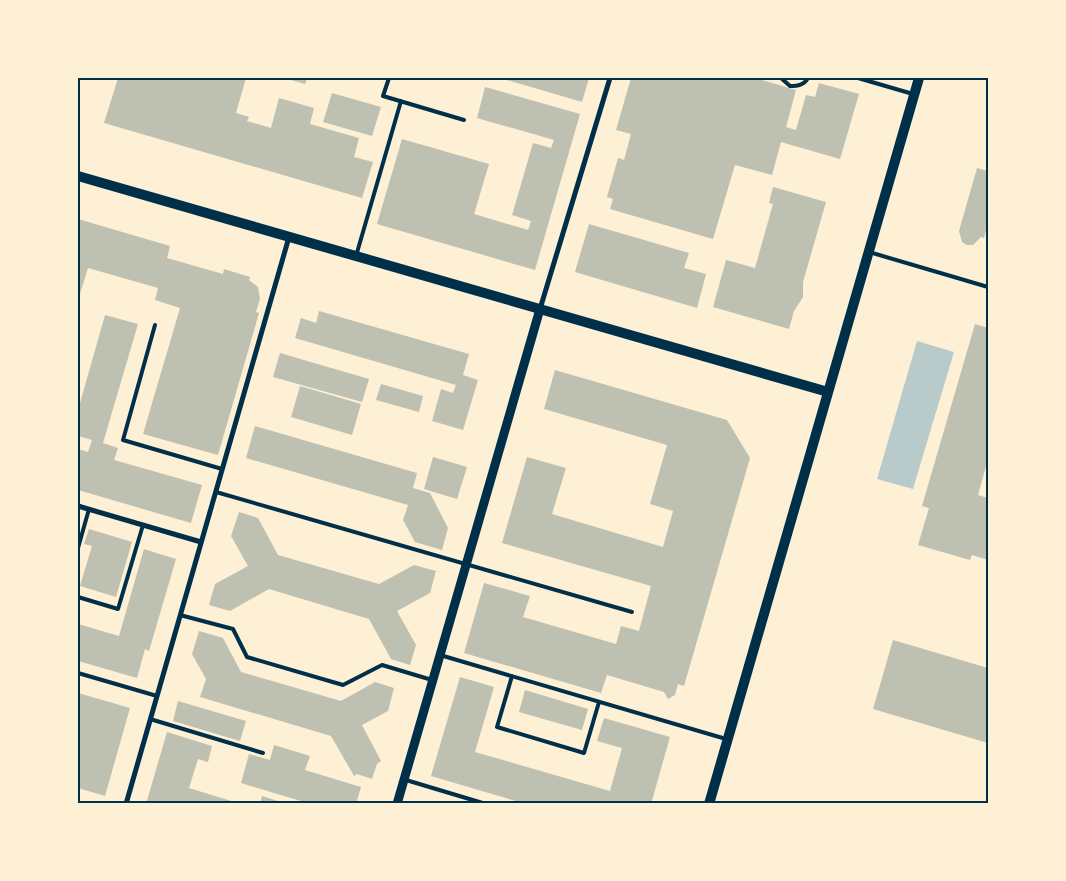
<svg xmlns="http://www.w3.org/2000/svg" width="1066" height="881" viewBox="0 0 1066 881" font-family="Karla,sans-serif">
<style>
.green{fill:#b9caca}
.building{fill:#bec0b2}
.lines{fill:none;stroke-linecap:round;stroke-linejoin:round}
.service{stroke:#003049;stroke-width:4}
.minor{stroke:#003049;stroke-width:5}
.tertiary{stroke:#003049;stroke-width:9}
.secondary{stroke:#003049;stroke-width:10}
.neatline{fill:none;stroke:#003049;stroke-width:2}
</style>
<rect width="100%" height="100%" fill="#fdf0d5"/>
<path class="green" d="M917 341 954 352 913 489 877 479Z"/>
<path class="building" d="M118 78H246L236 113 249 117 247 121 271 128 279 98 314 108 310 124 359 138 354 157 373 162 362 198 104 123Z
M284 78H307L305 84Z
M500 78H589L582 102Z
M631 78H755L796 90 786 127 796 130 806 95 815 97 819 83 859 94 840 159 781 142 772 175 735 165 713 239 610 209 613 199 607 197 618 158 624 160 631 134 616 130Z
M485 87 580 114 535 270 377 224 402 139 489 164 474 214 528 230 531 221 512 215 524 174 533 143 551 148 554 140 477 118Z
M332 93 381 107 372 136 323 122Z
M977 168 988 171V223L984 238 981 237 973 245H967L962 242 959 231Z
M773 187 826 202 803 282V297L794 311 789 329 713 307 726 260 755 268 773 204 769 203Z
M78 219 170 246 167 258 223 274 224 269 250 277 249 280 258 287 260 299 256 312 259 313 218 455 143 434 180 308 155 300 158 288 88 268 78 300Z
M589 224 689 253 684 268 706 274 697 308 575 272Z
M319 311 469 354 463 375 478 380 463 430 432 421 441 389 453 393 456 385 295 338 301 318 316 323Z
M105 315 138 324 103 443 118 448 114 460 202 485 191 523 78 490V449L88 452 92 440 78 436V410Z
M975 324 988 328V459L978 495 988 498V560L972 555 970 560 918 545 929 508 922 506Z
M280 353 369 379 362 402 273 377Z
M555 370 727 420 750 458 684 686 678 684 675 695 668 699 664 692 607 675 601 693 464 653 484 583 530 596 523 617 616 644 621 626 639 631 651 586 502 543 527 457 566 468 552 514 663 547 673 511 650 504 667 445 544 409Z
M381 384 423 396 419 412 376 400Z
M300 386 361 404 352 435 291 417Z
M255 426 417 473 413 488 430 493 448 528 442 550 415 542 403 520 408 505 246 458Z
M433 457 467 467 457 499 424 489Z
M239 512 258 518 278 555 379 584 414 565 436 571 430 593 397 611 416 645 410 665 391 659 369 619 269 589 230 611 209 605 215 584 248 566 231 536Z
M89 529 132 542 116 597 80 586 92 546 84 544Z
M144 549 176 559 149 651 145 649 137 678 78 661V624L119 636Z
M199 631 223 638 241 672 341 701 375 682 394 688 388 711 362 725 381 761 377 764 372 779 357 774 354 776 331 736 200 697 206 679 192 654Z
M893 640 988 668V743L873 709Z
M460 677 494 687 475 752 610 791 622 748 597 741 604 718 670 737 651 804H526L431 776Z
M525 690 588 709 582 730 519 712Z
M78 693 130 708 105 796 78 788Z
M178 701 246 721 240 741 173 721Z
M167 732 212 746 208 762 198 759 189 788 241 804H146Z
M274 745 310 756 305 770 361 787 356 804H311L241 783 249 754 270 760Z
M262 796 284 803V804H260Z"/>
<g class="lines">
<path class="service" d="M389 78 383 96 464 120
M781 78 790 86C798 86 804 85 808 78
M858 78 913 94
M869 252 988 287
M356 256 401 101
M155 325 123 440 222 469
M216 492 632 612
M78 548 89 509
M78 597 118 609 143 525
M180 615 233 629 247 657 343 685 382 665 432 680
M440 655 726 739
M78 673 157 696
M512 676 497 727 584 753 599 702
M150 719 263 753
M406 780 486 804"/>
<path class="minor" d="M540 309 610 78
M78 506 201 542
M126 804 289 237"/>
<path class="tertiary" d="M397 804 540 309"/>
<path class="secondary" d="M78 176 828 392
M709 804 919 78"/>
</g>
<rect width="1066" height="881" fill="none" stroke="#fdf0d5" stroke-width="158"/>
<rect x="79" y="79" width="908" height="723" class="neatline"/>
</svg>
